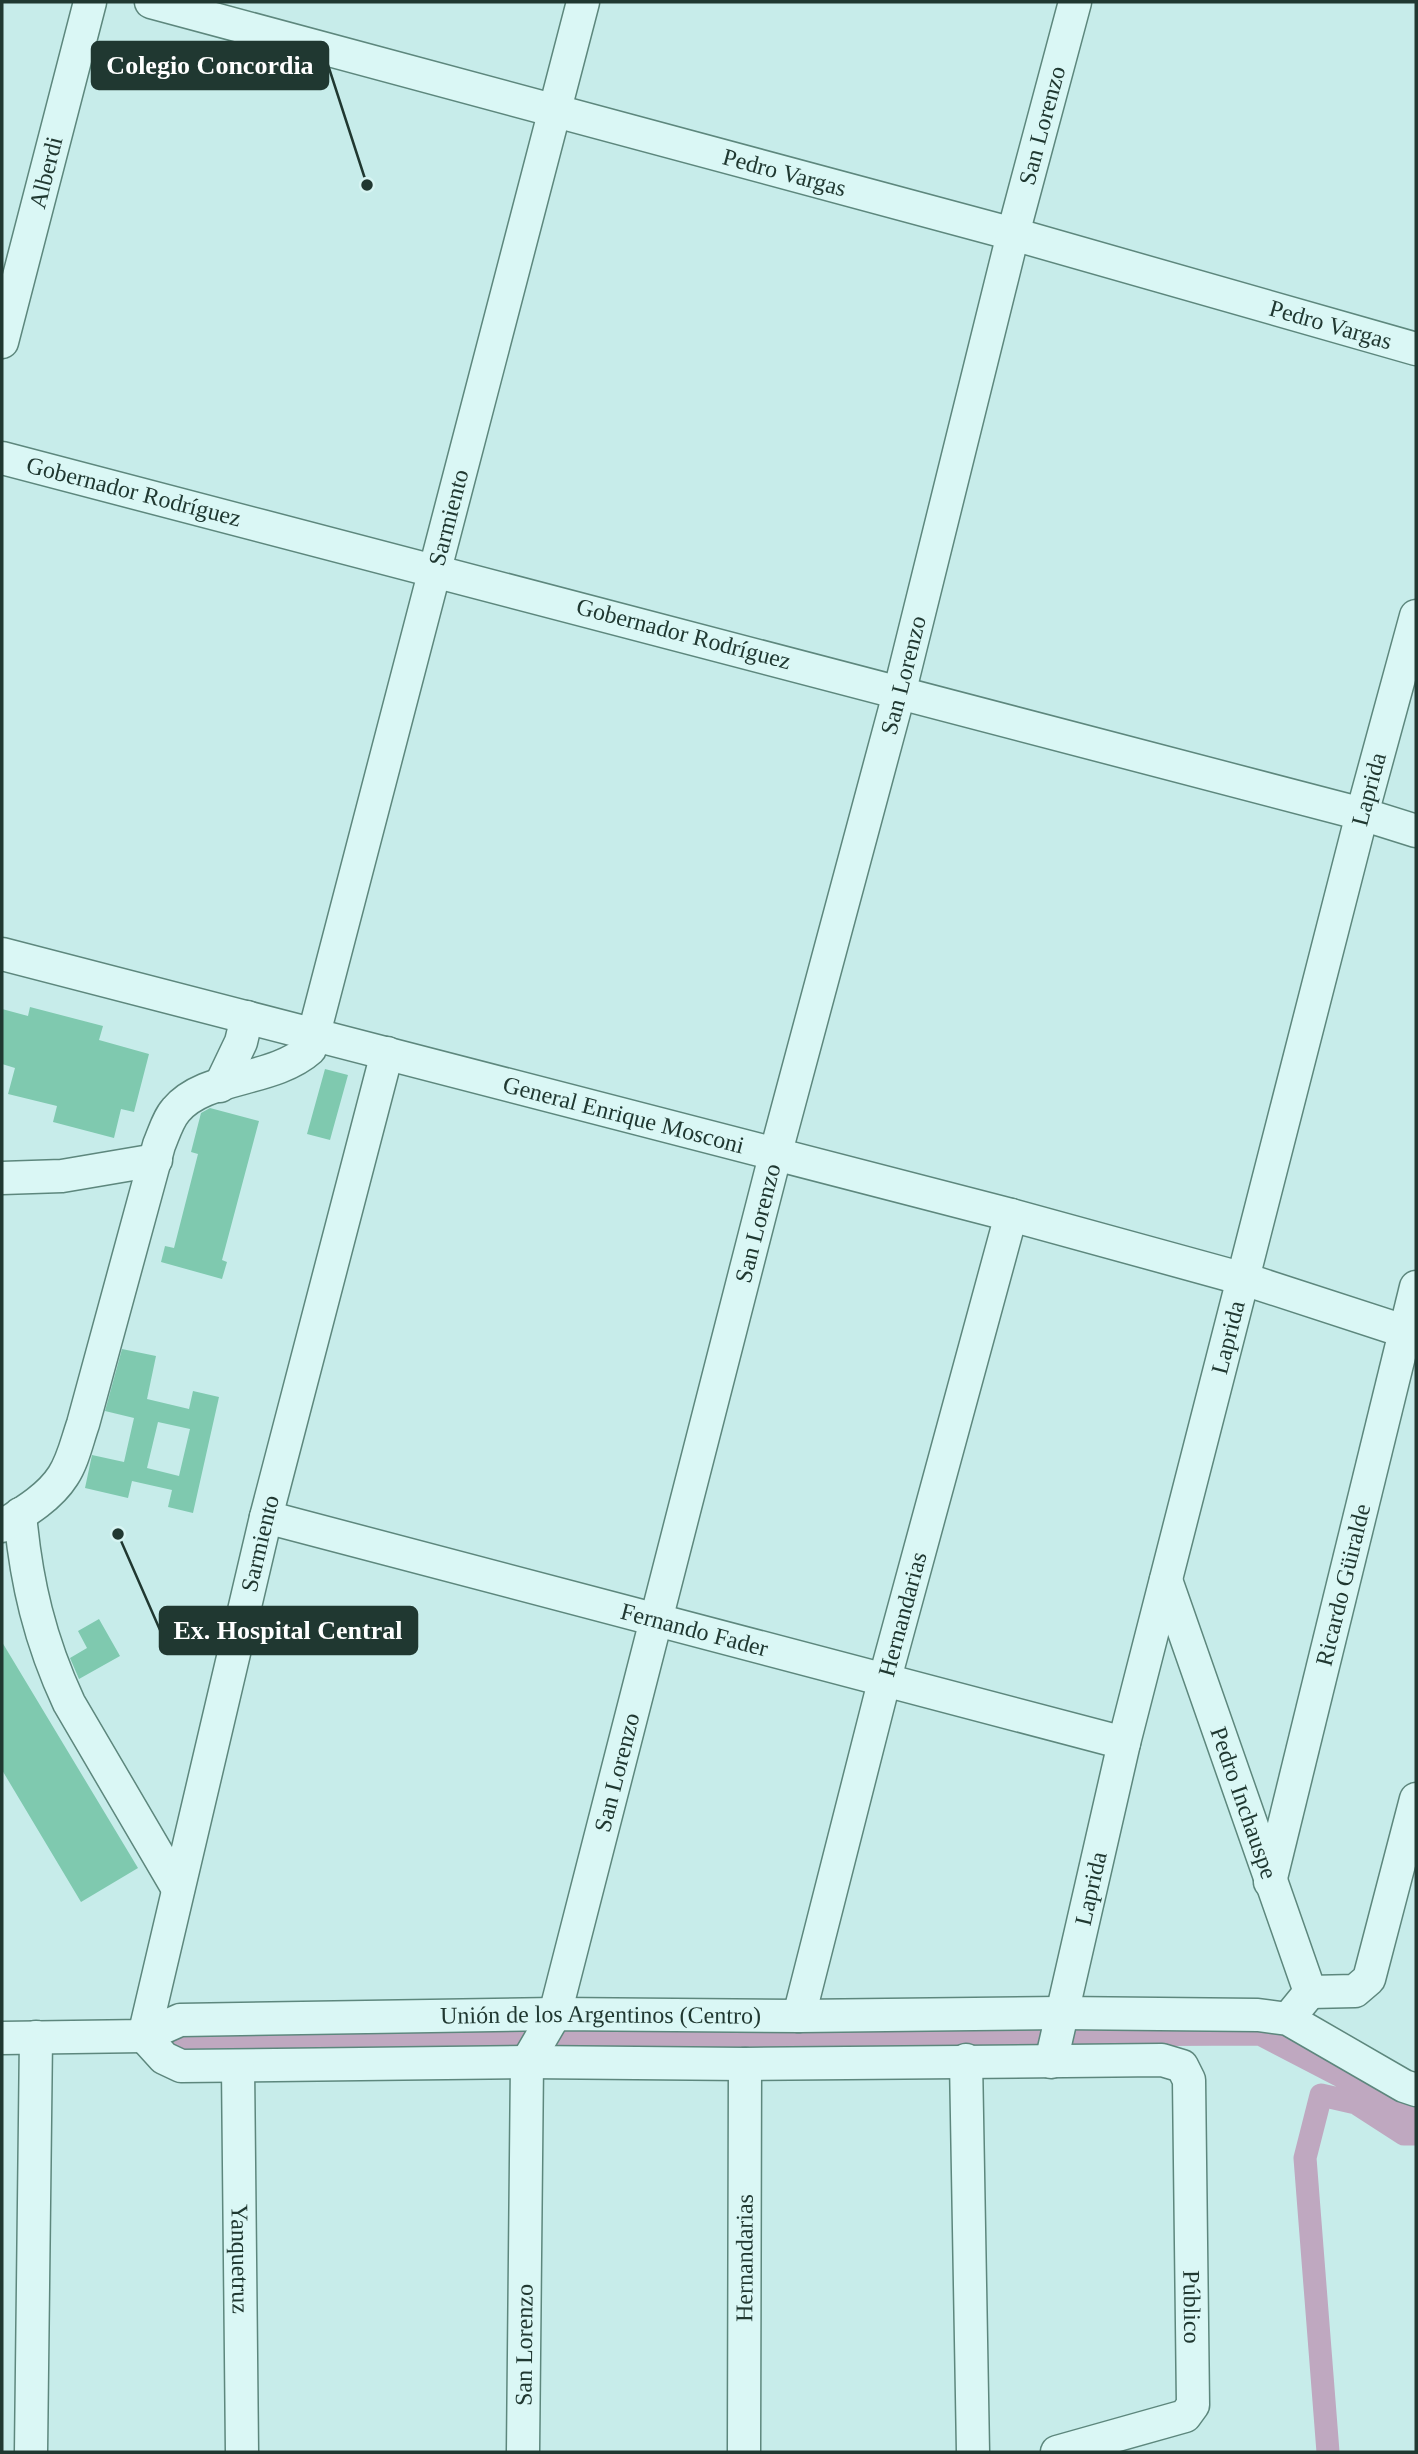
<svg xmlns="http://www.w3.org/2000/svg" width="1418" height="2454" viewBox="0 0 1418 2454" font-family="Georgia,serif">
<style>
.lines{fill:none;stroke-linecap:round;stroke-linejoin:round}
.canal{stroke:#bfa8c0;stroke-width:23}
.building{fill:#7fc9af;fill-rule:evenodd}
.minor-casing{stroke:#5d877d;stroke-width:35}
.minor{stroke:#daf7f5;stroke-width:32}
.labels{text-anchor:middle;dominant-baseline:central;stroke-width:7;stroke-linejoin:round;paint-order:stroke}
.street-label{font-size:24px;fill:#203831;stroke:#d6f4f2}
.leader{fill:none;stroke:#203831;stroke-width:2.5}
.callout-dot{fill:#203831;stroke:#d6f4f2;stroke-width:2.5}
.callout{fill:#203831;stroke:#203831;stroke-width:2.5}
.callout-label{font-size:26px;text-anchor:middle;font-weight:bold;fill:#fff}
</style>
<rect width="100%" height="100%" fill="#c7ecea"/>
<g class="lines">
<path class="canal" d="M1074 2035 1260 2034 1416 2115
M560 2038 1038 2035
M168 2040 521 2038
M1328 2452 1305 2158 1321 2095 1356 2103 1404 2134H1416"/>
</g>
<path class="building" d="M30 1007 103 1026 99 1040 149 1054 134 1112 121 1109 114 1138 53 1122 57 1106 8 1094 15 1068 2 1064V1009L28 1016Z
M325 1069 348 1075 330 1140 307 1134Z
M210 1108 259 1121 222 1260 227 1262 222 1279 161 1262 165 1246 174 1248 198 1154 191 1152 201 1113Z
M122 1349 156 1356 147 1399 189 1409 193 1391 219 1397 193 1513 168 1507 172 1490 132 1481 128 1498 85 1488 92 1455 124 1462 134 1418 105 1411ZM158 1422 190 1429 179 1476 147 1468Z
M99 1619 120 1656 79 1679 70 1658 87 1648 78 1631Z
M2 1642 138 1868 81 1902 2 1770Z"/>
<g class="lines">
<defs>
<g id="minor">
<path id="s1" d="M151 2 1013 234 1416 349"/>
<path id="s2" d="M2 342 90 2"/>
<path id="s3" d="M2 458C456 573 909 692 1362 814L1416 831"/>
<path id="s4" d="M2 954 1011 1215 1244 1279 1416 1335"/>
<path d="M220 1086 241 1042 247 1017"/>
<path d="M2 1178 62 1176 156 1160"/>
<path d="M20 1514C26 1582 40 1641 69 1703L178 1889"/>
<path id="s5" d="M266 1517 1124 1743"/>
<path id="s6" d="M2 1526C23 1513 49 1498 63 1476 73 1461 77 1441 83 1424L159 1145C164 1133 168 1119 176 1110 205 1075 273 1082 310 1049L583 2"/>
<path id="s7" d="M1166 1580 1310 1992 1288 2019"/>
<path id="s8" d="M1270 1882 1416 1287"/>
<path d="M1310 1992 1355 1991 1369 1979 1416 1799"/>
<path id="s9" d="M799 2016 884 1682 1011 1215"/>
<path id="s10" d="M144 2036 164 2058 181 2066 527 2062 745 2064 1162 2060 1182 2066 1189 2080 1193 2405 1185 2416 1057 2452"/>
<path id="s11" d="M144 2036 266 1517 387 1053"/>
<path id="s12" d="M2 2038 144 2036 180 2020 555 2014 799 2016 1061 2013 1258 2015 1288 2019 1404 2086 1416 2090"/>
<path d="M966 2060 973 2452"/>
<path id="s13" d="M1051 2062 1124 1743 1362 814 1416 616"/>
<path id="s14" d="M238 2067 242 2452"/>
<path d="M31 2452 36 2037"/>
<path id="s15" d="M523 2452 527 2062 555 2014 776 1152 900 690 1013 234 1075 2"/>
<path id="s16" d="M744 2452 745 2064"/>
</g>
</defs>
<use href="#minor" class="minor-casing"/>
<use href="#minor" class="minor"/>
</g>
<g class="labels">
<g class="street-label">
<text stroke="none"><textPath href="#s15" startOffset="2396">San Lorenzo</textPath></text>
<text stroke="none"><textPath href="#s2" startOffset="175">Alberdi</textPath></text>
<text stroke="none"><textPath href="#s1" startOffset="656">Pedro Vargas</textPath></text>
<text stroke="none"><textPath href="#s1" startOffset="1223">Pedro Vargas</textPath></text>
<text stroke="none"><textPath href="#s3" startOffset="136">Gobernador Rodríguez</textPath></text>
<text stroke="none"><textPath href="#s6" startOffset="1162">Sarmiento</textPath></text>
<text stroke="none"><textPath href="#s3" startOffset="704">Gobernador Rodríguez</textPath></text>
<text stroke="none"><textPath href="#s15" startOffset="1829">San Lorenzo</textPath></text>
<text stroke="none"><textPath href="#s13" startOffset="1312">Laprida</textPath></text>
<text stroke="none"><textPath href="#s4" startOffset="642">General Enrique Mosconi</textPath></text>
<text stroke="none"><textPath href="#s15" startOffset="1262">San Lorenzo</textPath></text>
<text stroke="none"><textPath href="#s13" startOffset="746">Laprida</textPath></text>
<text stroke="none"><textPath href="#s11" startOffset="506">Sarmiento</textPath></text>
<text stroke="none"><textPath href="#s8" startOffset="306">Ricardo Güiralde</textPath></text>
<text stroke="none"><textPath href="#s9" startOffset="415">Hernandarias</textPath></text>
<text stroke="none"><textPath href="#s5" startOffset="443">Fernando Fader</textPath></text>
<text stroke="none"><textPath href="#s15" startOffset="695">San Lorenzo</textPath></text>
<text stroke="none"><textPath href="#s7" startOffset="236">Pedro Inchauspe</textPath></text>
<text stroke="none"><textPath href="#s13" startOffset="178">Laprida</textPath></text>
<text stroke="none"><textPath href="#s12" startOffset="602">Unión de los Argentinos (Centro)</textPath></text>
<text stroke="none"><textPath href="#s16" startOffset="194">Hernandarias</textPath></text>
<text stroke="none"><textPath href="#s14" startOffset="192">Yanquetruz</textPath></text>
<text stroke="none"><textPath href="#s10" startOffset="1293">Público</textPath></text>
<text stroke="none"><textPath href="#s15" startOffset="107">San Lorenzo</textPath></text>
</g>
</g>
<path class="leader" d="M367 185L328 65M118 1534L160 1630"/>
<g class="callout-dot">
<circle cx="367" cy="185" r="7"/>
<circle cx="118" cy="1534" r="7"/>
</g>
<g class="callout">
<rect x="92" y="42" width="236" height="47" rx="7"/>
<rect x="160" y="1607" width="257" height="47" rx="7"/>
</g>
<g class="callout-label">
<text x="210" y="74">Colegio Concordia</text>
<text x="288" y="1639">Ex. Hospital Central</text>
</g>
<rect width="1418" height="2454" fill="none" stroke="#203831" stroke-width="7"/>
</svg>
